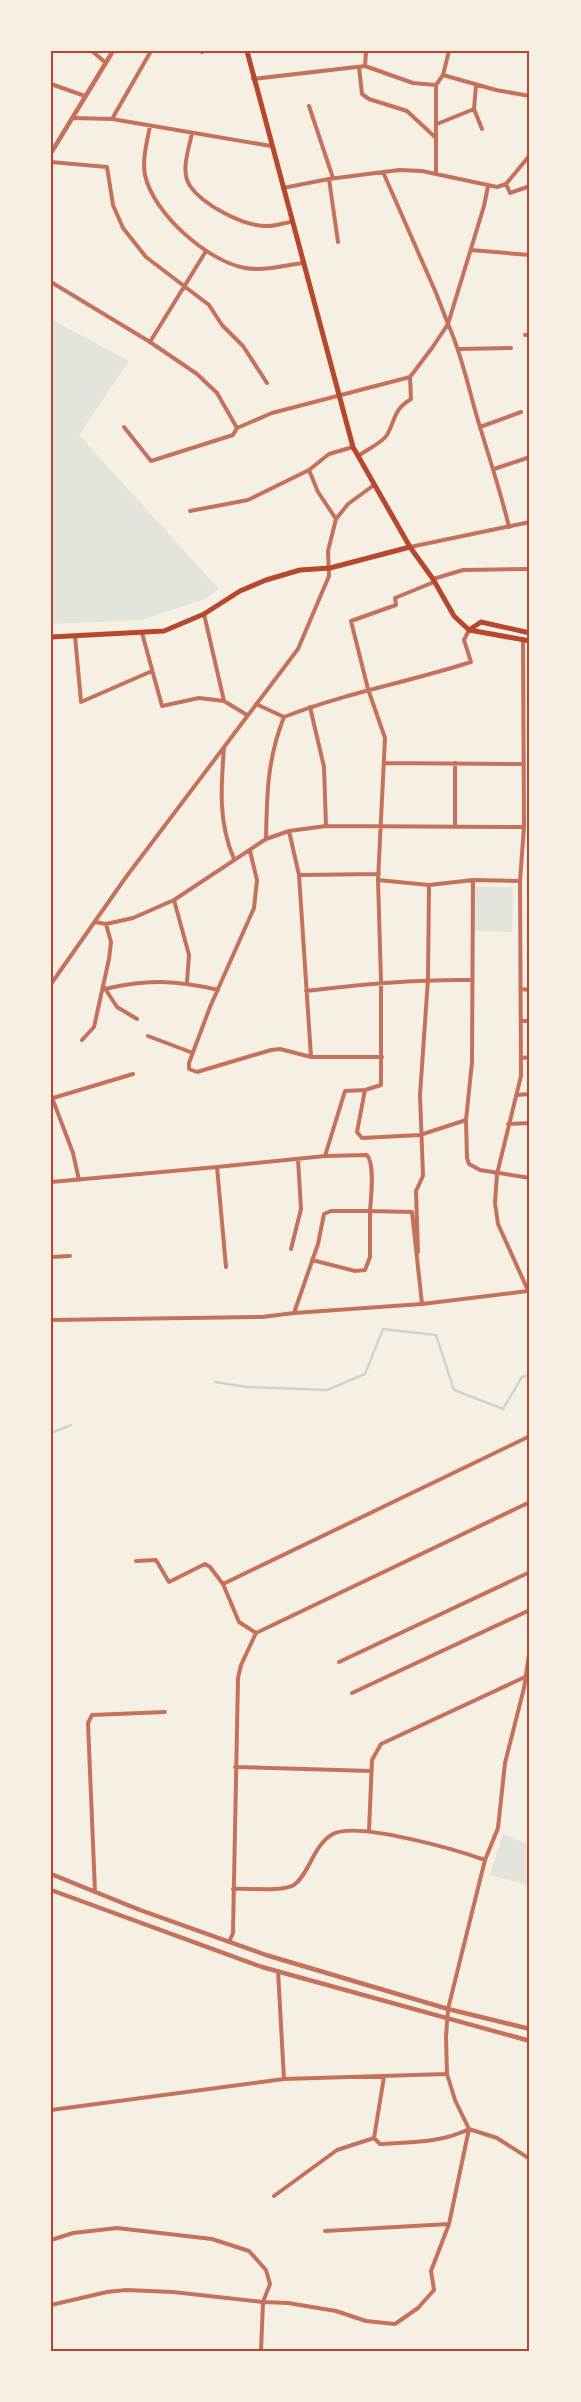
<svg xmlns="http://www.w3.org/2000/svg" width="581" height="2402" viewBox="0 0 581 2402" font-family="Lato,sans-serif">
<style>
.green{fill:#e2e4dc}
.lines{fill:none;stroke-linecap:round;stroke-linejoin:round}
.stream{stroke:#c9d6d2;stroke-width:2.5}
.minor{stroke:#c5725c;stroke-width:4}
.tertiary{stroke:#c5725c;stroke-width:4.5}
.secondary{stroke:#b5482f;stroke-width:5}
.neatline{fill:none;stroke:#b5482f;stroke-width:2}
</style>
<rect width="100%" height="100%" fill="#f6efe4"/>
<path class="green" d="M51 319 129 361 79 435 219 589 205 599 141 620 51 624Z
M475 887H513L512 932 474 931Z
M503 1834 530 1845V1886L490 1875Z"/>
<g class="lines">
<path class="stream" d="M215 1382 247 1387 327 1390 365 1374 383 1329 436 1335 454 1390 503 1409 522 1377 530 1375
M51 1433 71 1425"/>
<path class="minor" d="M92 51 106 63
M201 51 202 52
M365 66 366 51
M359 67 362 94 369 99 407 111 436 138
M443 75 496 90 530 96
M253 79 365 66 413 83 436 85 443 75 449 51
M51 84 85 96
M309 106 333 178
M474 109 482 129
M73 118 112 119 271 146
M112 119 151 51
M437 124 474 109 476 85
M150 126C147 142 142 159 145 175 153 213 207 261 245 268 263 271 284 266 302 263
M192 133C189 149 180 171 190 186 203 205 242 225 264 226 273 227 282 223 291 222
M51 162 107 167 113 205 123 228 146 257 209 305 222 325 243 346 267 383
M436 174V85
M329 179 338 242
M506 184 510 193 530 186
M488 186 484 206 448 324C463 357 469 392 480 427 490 460 501 493 509 527
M283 188 329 179 399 170 422 171 497 187 506 184 530 155
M471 250 530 255
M51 282 150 342 197 374 217 393 237 428
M525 335H530
M150 342 206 251
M460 349 511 348
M124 427 151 461 233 435 237 428 272 413 410 377
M480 427 521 412
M358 456C366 450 382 443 387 435 396 419 393 410 411 399L410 377 432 348 448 324 436 293 383 172
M494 469 530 457
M309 470 318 492 336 519
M190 511 248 500 309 470 329 454 353 447
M410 547 530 522
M433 579 463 570 530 569
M204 614 224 701 247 715
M142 633 162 706 199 698 224 701
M75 636 81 702 152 671
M523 639 524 827 520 881 521 1076 497 1174 495 1203 498 1224 530 1295
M256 704 284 717C345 693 409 682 471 662L464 640 469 630
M310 707 324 767 326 826
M224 747C221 787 218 822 234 859
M384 763 524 764
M455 827V763
M289 831 299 875 311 1057
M266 839C267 794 267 760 284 717
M250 851 257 880 254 908 210 1007 189 1063V1069L197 1072 271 1050 280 1049 311 1057H382
M299 875 379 874
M378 880 429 885 473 880 520 881
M473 880 472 1062 466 1120 467 1158 469 1164 480 1170 530 1178
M174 900 189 955 187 982
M95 922 106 924 133 918 174 900 266 839 289 831 326 826 524 827
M51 984 126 877 298 649 329 576 328 551 336 519 348 504 374 485
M104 987 117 1007 137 1019
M105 989C146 979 177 980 218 990
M521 989 530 990
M306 991C362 984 416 979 472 980
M521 1021H530
M148 1036 193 1053
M82 1040 94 1027 109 959 111 942 106 924
M522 1058 530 1057
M365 1090 357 1132 362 1138 420 1135 466 1120
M51 1095 73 1153 79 1180
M516 1095 530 1094
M53 1098 133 1074
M508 1124 530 1123
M325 1156 367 1155C375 1164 371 1198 370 1211L412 1212 422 1304 528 1291
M217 1167 325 1156 345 1091 365 1090 381 1085V981L378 880 385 738 368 689 351 621 396 605 395 598 434 582
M51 1182 217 1167 226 1267
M291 1249 301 1209 298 1159
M418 1252 416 1191 423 1176 420 1095 428 979 429 885
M51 1257 70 1256
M294 1313 422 1304
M51 1320 262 1317 294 1313 318 1244 324 1214 331 1211H370V1257L365 1270 355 1271 312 1260
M136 1561 156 1560 169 1582 205 1564 210 1567 223 1584
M256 1633 530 1502
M530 1648 524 1688 505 1763 498 1828 485 1860 448 2009 446 2037 447 2074 455 2100 469 2129 497 2138 530 2159
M339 1662 530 1572
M352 1693 530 1610
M235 1767 371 1771
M369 1831 372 1760 381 1744 525 1677
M233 1889C247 1888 282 1892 294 1885 310 1873 313 1845 333 1834 357 1821 457 1850 485 1860
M95 1892 88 1723 92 1715 165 1712
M229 1942 233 1933 238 1678 241 1665 256 1633 239 1622 223 1584 530 1436
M278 1971 284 2079
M384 2077 374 2138 380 2144C411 2142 441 2143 469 2129
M51 2110 284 2079 447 2074
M274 2196 337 2150 374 2138
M325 2231 449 2224 469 2129
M51 2240 73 2233 117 2228 212 2239 249 2251 266 2270 270 2284 263 2302 261 2351
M51 2305 107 2292 126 2290 173 2292 263 2302 288 2303 336 2311 366 2321 395 2324 418 2308 434 2290 431 2271 449 2224"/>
<path class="tertiary" d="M51 153 113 51
M51 1874 140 1910 266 1955 448 2009 530 2029
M51 1890 262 1967 530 2041"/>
<path class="secondary" d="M247 51 353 447 410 547 433 579 454 616 469 630 530 641
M469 630 481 622 530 633
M51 637 164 631 204 614 240 591 266 580 300 570 330 568 410 547"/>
</g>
<rect width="581" height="2402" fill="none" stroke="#f6efe4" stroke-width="105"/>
<rect x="52" y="52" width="476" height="2298" class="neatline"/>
</svg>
